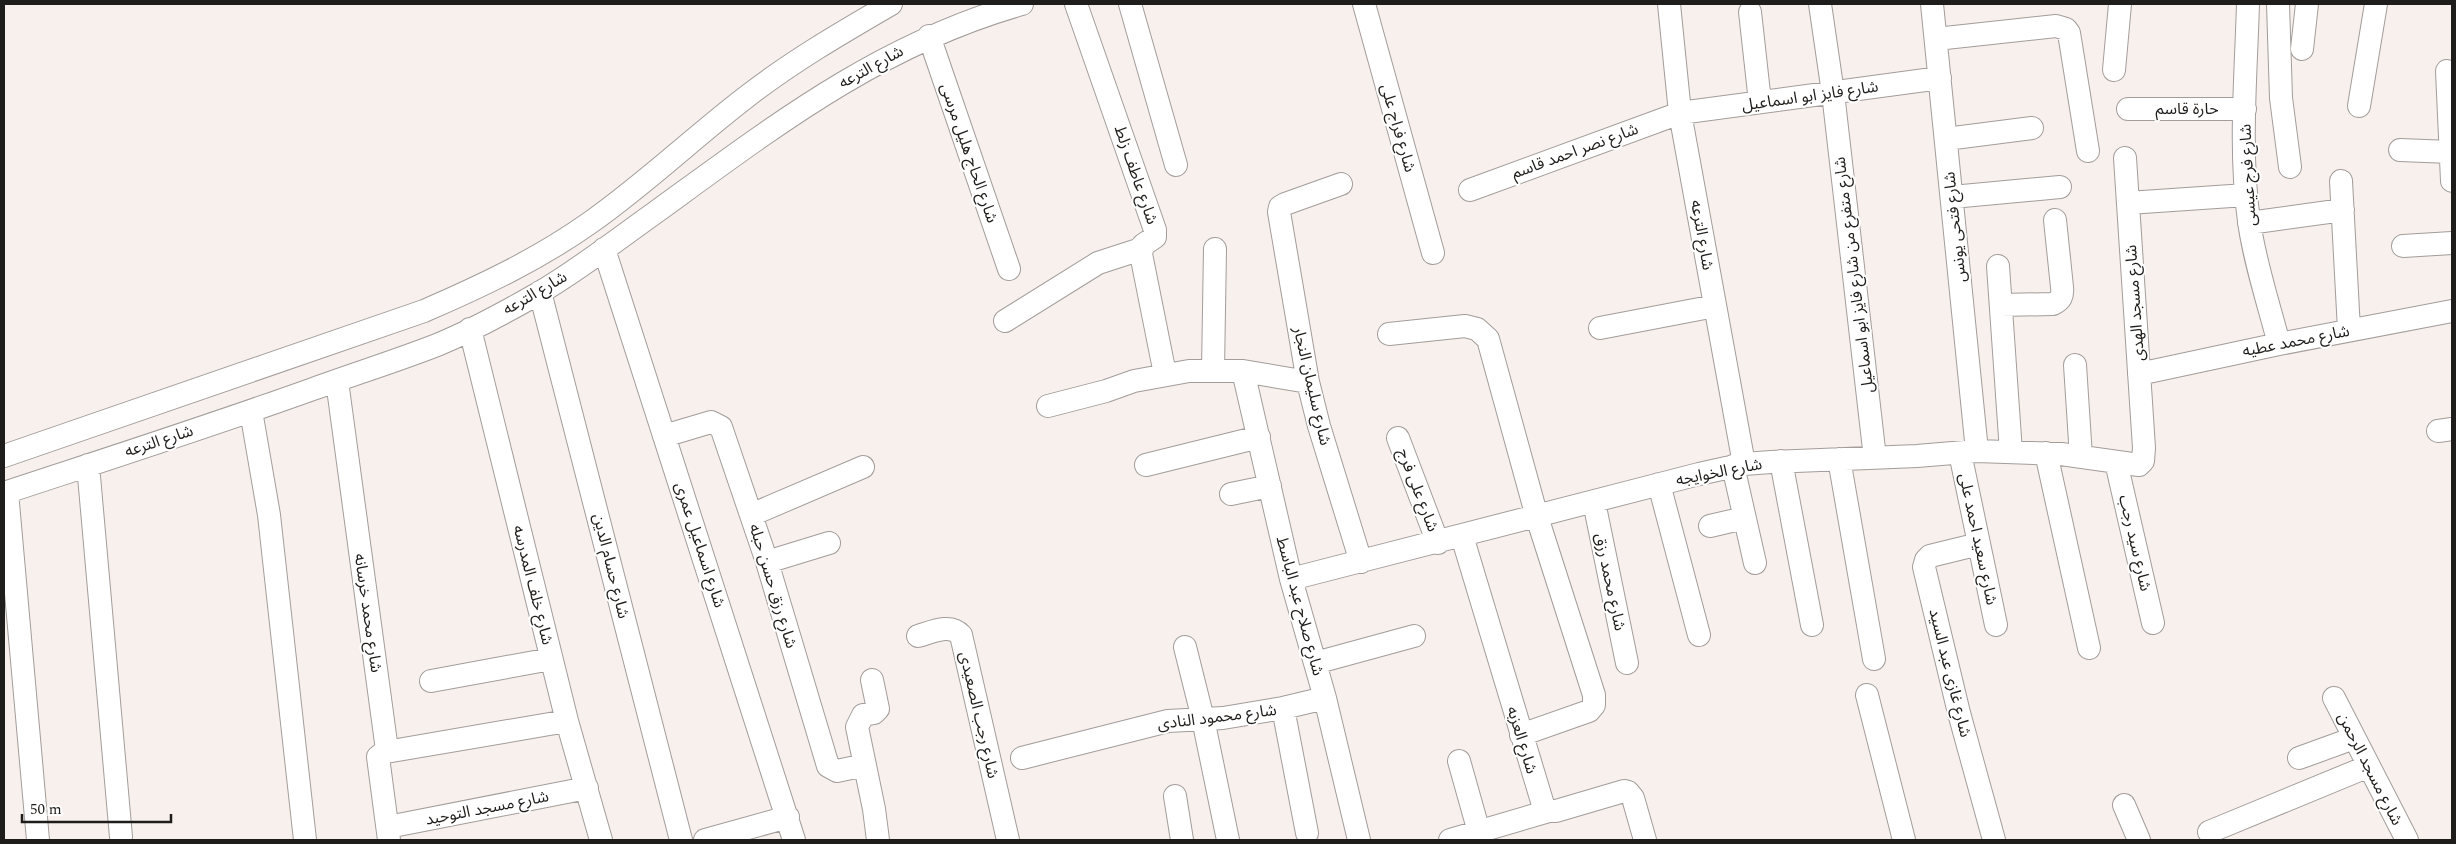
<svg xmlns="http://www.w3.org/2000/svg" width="2456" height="844" viewBox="0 0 2456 844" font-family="Spectral,'Noto Sans Arabic',serif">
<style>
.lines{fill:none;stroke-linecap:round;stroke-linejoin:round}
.minor-casing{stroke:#a29d9a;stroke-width:24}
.minor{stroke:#fff;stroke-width:22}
.labels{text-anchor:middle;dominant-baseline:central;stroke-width:4;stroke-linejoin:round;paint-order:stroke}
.street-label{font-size:16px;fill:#1f1d1b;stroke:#fff}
</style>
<rect width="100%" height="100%" fill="#f7f0ed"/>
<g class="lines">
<defs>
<path id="minor" d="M1076 4 1155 230V237L1143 245 1141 254 1165 374
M1130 4 1176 165
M1364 4 1433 253
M1669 4 1680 113 1744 464
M1820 4 1833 93 1875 458
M1932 4 1977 451
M2248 4C2246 75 2239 150 2249 221 2254 260 2269 305 2279 344
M2278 4 2281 98 2290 167
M1750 12 1760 102
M929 36 1009 269
M1936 39 2056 26 2066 29 2069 33 2088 151
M2302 49 2307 4
M2114 70 2120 4
M2447 71 2452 181
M2359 106 2376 4
M2128 109H2245
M1946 139 2032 128
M2400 150 2451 152
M2341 181 2349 330
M1341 184 1285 204 1280 207 1279 212 1308 382 1319 426 1361 562
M1470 190 1680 113 1940 78
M1952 197 2060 187
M2128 203 2246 195
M2249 223 2343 210
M2403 246 2452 243
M604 249 794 840
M1998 266 2011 452
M540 292 681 840
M2001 305 2053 304C2061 300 2063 296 2062 287L2055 220
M1005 321 1098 263 1141 249
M1600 328 1715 306
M470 329 567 721 601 840
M1389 334 1465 326 1477 329 1488 339 1537 517 1594 695V705L1589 711 1521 735
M2075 365 2081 457
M1213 370 1215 249
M1243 371 1291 579 1325 698 1359 840
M2139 374 2279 344 2452 311
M337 381 387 750 378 757 389 840
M1048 406 1106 391 1134 381 1189 371H1243L1308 382
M251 411 269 515 305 840
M2438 431 2452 429
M664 436 711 422 721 427 767 562 828 766 837 771 865 765
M1398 438 1438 543
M1960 453 1996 625
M2046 453 2089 648
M4 456 424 311C482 286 539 259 591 222 645 184 693 138 745 98 791 62 841 33 891 4
M1839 459 1874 659
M1781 461 1812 625
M2116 462 2153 623
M88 465 121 837
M1146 465 1259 437
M1733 466 1755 563
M1659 484 1699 635
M7 492 38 840
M4 493C107 459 210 426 313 389 354 374 396 361 437 345 471 331 506 312 539 293 580 269 618 239 656 212 773 127 880 44 1022 4
M1231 494 1270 486
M1594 502 1627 663
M751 515 863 467
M1710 526 1744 518
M1462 536 1544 808 1549 811H1556L1624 791 1628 792 1633 798 1645 840
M1979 544 1930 556 1926 560 1924 567 1959 713 1994 840
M767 562 829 543
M1291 579 1699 474 1744 464 1771 462 1917 456 1977 451 2061 454 2139 465 2143 461 2144 448 2125 158
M918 636C932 632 950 623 961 635L1008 840
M1185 647 1203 719 1228 840
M1315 663 1414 636
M872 680 878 709 874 713 863 715 857 727 874 809 878 840
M431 681 551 659
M1867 695 1904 840
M2334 698 2407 840
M1283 708 1307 833
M386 752 567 721
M1022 758 1168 721 1223 718 1283 708 1325 698
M2299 758 2354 738
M1459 761 1479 832
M1175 796 1182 840
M2124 805 2139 840
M388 827 587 788
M2209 832 2369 766
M705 840 788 817
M1450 840 1549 811"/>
</defs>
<use href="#minor" class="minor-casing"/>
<use href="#minor" class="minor"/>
</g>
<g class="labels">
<g class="street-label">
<text transform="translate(871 67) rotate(-29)">شارع الترعه</text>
<text transform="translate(1810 96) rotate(-8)">شارع فايز ابو اسماعيل</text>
<text x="2187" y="109">حارة قاسم</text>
<text transform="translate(1398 128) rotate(74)">شارع فراج على</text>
<text transform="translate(1575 151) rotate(-20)">شارع نصر احمد قاسم</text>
<text transform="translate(969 153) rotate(71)">شارع الحاج هليل مرسى</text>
<text transform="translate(1136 175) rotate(71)">شارع عاطف زلط</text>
<text transform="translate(2248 175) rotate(-93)">شارع فرج عيسى</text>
<text transform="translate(1955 227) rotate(-96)">شارع فتحى يونس</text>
<text transform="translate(1702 235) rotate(80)">شارع الترعه</text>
<text transform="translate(1854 275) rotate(-97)">شارع متفرع من شارع فايز ابو اسماعيل</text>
<text transform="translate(535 293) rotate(-30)">شارع الترعه</text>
<text transform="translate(2135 303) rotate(-94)">شارع مسجد الهدى</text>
<text transform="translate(2296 341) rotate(-11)">شارع محمد عطيه</text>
<text transform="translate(1312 386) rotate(77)">شارع سليمان النجار</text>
<text transform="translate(159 441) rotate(-18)">شارع الترعه</text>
<text transform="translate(1719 472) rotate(-11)">شارع الخوايجه</text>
<text transform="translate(1418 490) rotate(69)">شارع على فرج</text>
<text transform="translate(1978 539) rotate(78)">شارع سعيد احمد على</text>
<text transform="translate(2135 543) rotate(77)">شارع سيد رجب</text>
<text transform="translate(700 545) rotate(72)">شارع اسماعيل عمرى</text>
<text transform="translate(611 566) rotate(76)">شارع حسام الدين</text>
<text transform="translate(1610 582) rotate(78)">شارع محمد رزق</text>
<text transform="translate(533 585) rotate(76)">شارع خلف المدرسه</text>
<text transform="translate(773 586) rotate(73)">شارع رزق حسن حبله</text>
<text transform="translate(1300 606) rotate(75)">شارع صلاح عبد الباسط</text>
<text transform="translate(368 613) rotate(82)">شارع محمد خرسانه</text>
<text transform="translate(1950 673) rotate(76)">شارع غازى عبد السيد</text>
<text transform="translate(979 715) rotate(77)">شارع رجب الصعيدى</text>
<text transform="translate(1217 717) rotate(-7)">شارع محمود النادى</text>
<text transform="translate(1522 740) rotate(73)">شارع العزبه</text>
<text transform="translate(2370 769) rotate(63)">شارع مسجد الرحمن</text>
<text transform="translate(487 808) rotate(-11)">شارع مسجد التوحيد</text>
</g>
</g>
<rect width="2456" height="844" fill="none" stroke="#1f1d1b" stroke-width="10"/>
<path d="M22 814v8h149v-8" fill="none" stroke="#1f1d1b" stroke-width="2.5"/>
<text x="30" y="814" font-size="15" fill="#1f1d1b" stroke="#ffffff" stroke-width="4" paint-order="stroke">50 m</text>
</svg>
